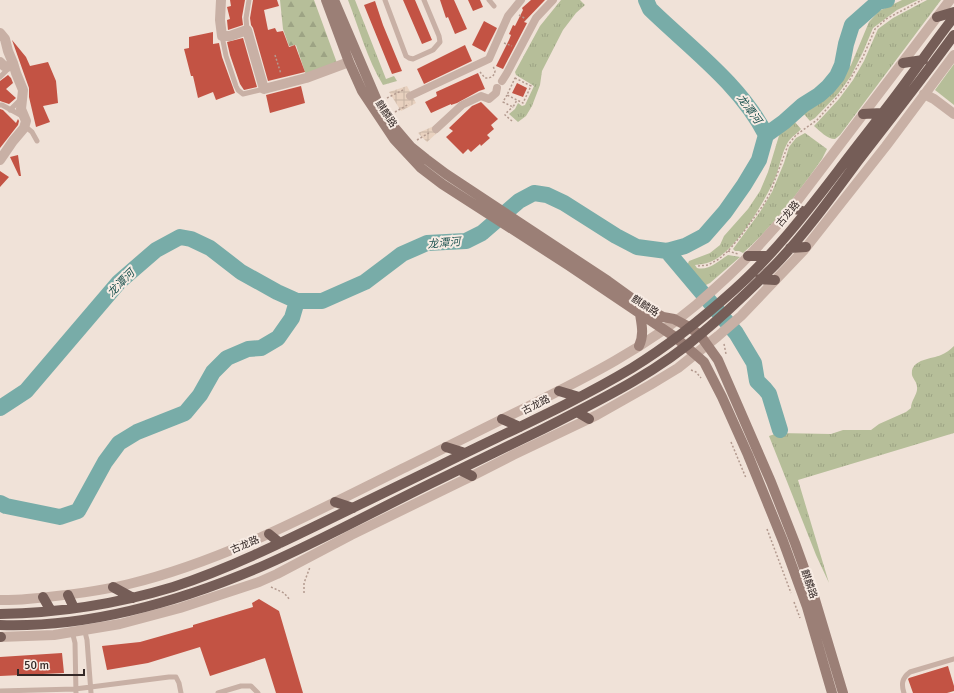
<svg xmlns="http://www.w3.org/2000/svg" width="954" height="693" viewBox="0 0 954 693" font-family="Signika,'Noto Sans SC',sans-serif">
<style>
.grass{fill:url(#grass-tufts)}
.forest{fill:url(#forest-firs)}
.park{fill:#b6be99}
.plaza{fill:url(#plaza-grid)}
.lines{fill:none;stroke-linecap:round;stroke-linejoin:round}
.river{stroke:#78aca8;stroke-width:16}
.building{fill:#c35344}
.path{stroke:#b39a8f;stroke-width:1.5;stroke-dasharray:2 2;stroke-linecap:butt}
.service{stroke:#c8b0a5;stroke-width:5}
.pedestrian{stroke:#c8b0a5;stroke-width:8}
.minor{stroke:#c8b0a5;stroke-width:10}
.secondary{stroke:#9b7f76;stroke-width:10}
.primary{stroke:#755d57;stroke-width:10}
.labels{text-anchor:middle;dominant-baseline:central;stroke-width:4;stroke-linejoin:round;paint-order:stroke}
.street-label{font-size:10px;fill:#332826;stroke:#f8ece4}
.water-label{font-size:11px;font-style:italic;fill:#1d5350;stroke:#f8ece4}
</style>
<defs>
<pattern id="grass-tufts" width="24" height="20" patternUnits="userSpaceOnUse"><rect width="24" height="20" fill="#b6be99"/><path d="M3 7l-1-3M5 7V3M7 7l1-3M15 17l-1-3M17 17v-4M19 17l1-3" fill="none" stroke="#9da384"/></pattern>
<pattern id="forest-firs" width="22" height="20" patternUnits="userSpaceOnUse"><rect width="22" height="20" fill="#b6be99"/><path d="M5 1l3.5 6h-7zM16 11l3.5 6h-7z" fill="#9da384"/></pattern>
<pattern id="plaza-grid" width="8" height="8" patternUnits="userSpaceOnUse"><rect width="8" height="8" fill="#e8d1bf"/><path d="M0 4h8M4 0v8" fill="none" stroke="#c7b3a4"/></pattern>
</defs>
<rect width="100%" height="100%" fill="#f0e2d8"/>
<path class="grass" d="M348 0H355L386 79 394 76 397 81 383 85C367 59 359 28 348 0Z
M561 0H580L585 5 576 13 563 30 542 71 540 85 532 106 526 116 518 122 509 114 515 109 518 103 522 106 525 105 534 86 516 75 515 72 540 26Z
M902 0H918L897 10 873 28 863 52 851 76 838 94 815 118 810 121 803 113 807 108 819 102 830 91 834 89 851 65 869 22 879 11Z
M927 0H941L840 135 835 139C827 139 820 131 814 126L839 99 853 80 864 61 878 29 893 18Z
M790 121H794L801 129C797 134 792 136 788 142 782 152 780 165 776 176 765 201 736 252 710 262 705 264 700 264 695 265L697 268C708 271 719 261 728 255L740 257 710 283 706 285H703L687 266 689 261 710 253 720 245 724 236 748 209 760 191 768 172 781 129Z
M805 133 827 149 822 159C801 189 771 229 743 253L739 251H735L733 249 760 212 772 192 784 163 789 147 796 138Z
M954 346V433L798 480 829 583 816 555 769 436 778 433 831 434 843 430H871L879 424 906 412 911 408C911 400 918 394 917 387 917 382 913 379 912 375 910 359 932 359 941 355 946 353 950 350 954 346Z"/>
<path class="forest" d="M280 0H314L337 63 306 75 296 45 289 46 283 29Z"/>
<path class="park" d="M954 64V105L935 90Z"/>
<path class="plaza" d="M407 86 416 103 401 111 389 92Z
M434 126 438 132 427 142 418 133Z"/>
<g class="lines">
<path class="river" d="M766 135 784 122 803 105 819 95 828 87 837 76 842 65 846 44 852 25 878 2 887 0
M667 251 736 333 754 363 757 381 765 389 769 394 780 430
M0 408 26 391 119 282 156 250 180 237 191 239 210 248 241 272 277 292 297 301H322L365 282 402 254 427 243 466 241 482 233 519 201 534 193 547 195 564 203 616 236 637 247 667 251 685 246 704 236 725 212 744 185 759 160 766 135C741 85 689 47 650 9L646 0
M0 503 6 506 60 517 78 511 105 462 119 443 137 432 185 413 200 395 213 372 227 358 248 349 261 348 278 338 292 318 297 301"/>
</g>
<path class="building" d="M230 0H245L242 17 243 25 228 30 227 20 230 19 227 7 231 6Z
M253 0H277L279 6 264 10 268 30 275 28 277 32 283 31 289 47 295 45 305 72 268 81 253 28 251 25 250 18Z
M403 0H415L432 40 422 44Z
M440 0H454L467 29 455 34 448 17 446 18Z
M468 0H480L483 7 473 11Z
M531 0H545L524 22 527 23 503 69 496 66 509 40 511 35 509 34 513 25 515 26 523 10 522 8Z
M375 1 383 25 402 71 392 74 364 5Z
M484 21 497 28 485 52 472 45Z
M213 32V44L219 43 222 57 235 93 216 100 213 92 198 98 193 76H191L184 49 189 48V37Z
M243 38 257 87 244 90 240 84 230 55 227 42Z
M12 40 26 57 30 66 48 62 56 81 58 103 43 106 50 122 36 127 29 97V88Z
M465 45 472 61 424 84 417 69Z
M478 73 485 89 479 91 457 103 451 105V104L431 113 425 102 437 96 436 92Z
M8 75 11 78 13 83 6 89 16 98 9 104 0 101V81Z
M517 83 527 88 523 97 512 93Z
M301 86 305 103 270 113 266 95Z
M481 102 498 119 491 125 494 129 487 135 490 138 481 146 480 144 471 152 468 149 463 154 446 137 453 131 449 128 472 106Z
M0 109 3 110 16 123 18 119 19 121 18 125 0 148Z
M18 155 21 176H19L10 157Z
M0 171 9 177 0 187Z
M259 599 279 611 303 693H276L265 658 210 676 200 647 148 663 107 670 102 646 140 642 193 627V625L253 607 252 603Z
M62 653 64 673 0 676V657Z
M948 666 954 686V691L947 693H913L908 679 909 678Z"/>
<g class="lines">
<path class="path" d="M519 15 526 19
M504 43 512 46
M275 55 281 74
M480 72 485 78C491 78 494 77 495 71L493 66
M515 78 531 86 523 103 507 95Z
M507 95 503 102 513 107 517 100
M387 98 403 90
M395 112 409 104
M512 121 505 115 508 111 513 107
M417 140 429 133
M728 251 738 254
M698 266 708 265 719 259 728 251 740 237 764 204 770 193 788 145 796 135 817 120 845 88 863 57 875 29 886 19 922 0
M724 344 726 354
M691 370 696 372 701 378
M731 442 746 478
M767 529 791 593
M271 587 284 593 290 600
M304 593V583L310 567
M794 602 800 618"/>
<path class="service" d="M385 0 406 56 409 58 413 59 433 50 440 42 439 36 424 0
M489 0 494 6
M247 30 246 18 249 0
M222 36 226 56 236 86 238 90 243 94 264 89
M0 77 6 71 7 67
M0 105H2L24 117
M10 110 22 98
M24 128 26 127 32 132 37 141
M84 628 87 640 91 693
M72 631 75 643 76 693
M0 691 75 689 169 677H176L179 683 181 693
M218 693 241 686H251L258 693
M904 693C901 684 902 678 910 672L954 659"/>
<path class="pedestrian" d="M502 81 507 73 536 18 553 0
M410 96 489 59 508 16 521 0
M436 129 462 105 481 96 489 99 496 93 497 88"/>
<path class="minor" d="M221 0 220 20 222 36H230L247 30 264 89 306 78 349 62
M0 33 5 39 8 51 13 63 16 73 23 90 21 109 26 121 24 128 13 141 0 160
M0 62 4 66 7 67 13 63
M924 94 934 99 954 114
M0 600C9 600 18 600 27 599 61 596 96 592 129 584 227 560 316 511 406 467 445 448 484 428 523 409 583 379 644 349 696 305 718 286 741 265 761 243 770 233 779 223 788 213L950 0
M0 637 54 635 120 624 180 608 259 582 277 574 351 535 472 476 513 455 597 415 650 385 678 368 718 336 741 316 804 250 886 146 954 55"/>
<path class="secondary" d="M326 0 349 62 362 91 394 139 421 168 442 184 568 265 675 337 704 362 722 397 748 455 783 541 807 607 832 693
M334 0 378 103 388 120 411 147 426 159 446 174 608 281 644 307 663 317 674 319 689 327 700 335 718 360 771 482 795 543 813 593 843 693
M639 346C644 335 642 326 640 314"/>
<path class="primary" d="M937 17 954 12
M903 63 923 60
M863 114 882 113
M791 208 806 212
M790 248 806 247
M748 256H768
M760 279 775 280
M559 391 579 397
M577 412 589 419
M502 419 520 427
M446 447 465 453
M460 470 472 476
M335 502 353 508
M269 534 280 543
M113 587 133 598
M68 595 74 608
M43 597 51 611
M0 614C58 613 117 604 173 587 228 569 281 543 334 517 369 500 404 483 439 466 503 434 570 405 632 368 666 347 704 317 734 290 773 255 806 213 838 171 861 140 886 110 909 78 924 58 938 37 954 17
M0 625C92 628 182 601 265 565 324 539 380 508 438 480 473 463 508 446 543 429 598 401 655 374 702 333 727 312 752 288 775 265 804 235 830 199 855 165 888 122 922 79 954 35
M0 637H1"/>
</g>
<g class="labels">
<g class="street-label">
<text transform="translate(386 114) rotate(57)">麒麟路</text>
<text transform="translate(788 214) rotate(-50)">古龙路</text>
<text transform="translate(645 306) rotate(32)">麒麟路</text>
<text transform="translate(536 405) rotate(-27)">古龙路</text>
<text transform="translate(245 545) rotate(-23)">古龙路</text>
<text transform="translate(809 584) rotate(71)">麒麟路</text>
</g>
<g class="water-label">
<text transform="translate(749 109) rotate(54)">龙潭河</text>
<text transform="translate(444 243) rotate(-5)">龙潭河</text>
<text transform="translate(121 283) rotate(-45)">龙潭河</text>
</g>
</g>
<path d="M18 669v6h66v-6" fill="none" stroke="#332826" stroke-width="2"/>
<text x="24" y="669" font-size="12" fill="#332826" stroke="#f8ece4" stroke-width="3" paint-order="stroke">50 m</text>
</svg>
